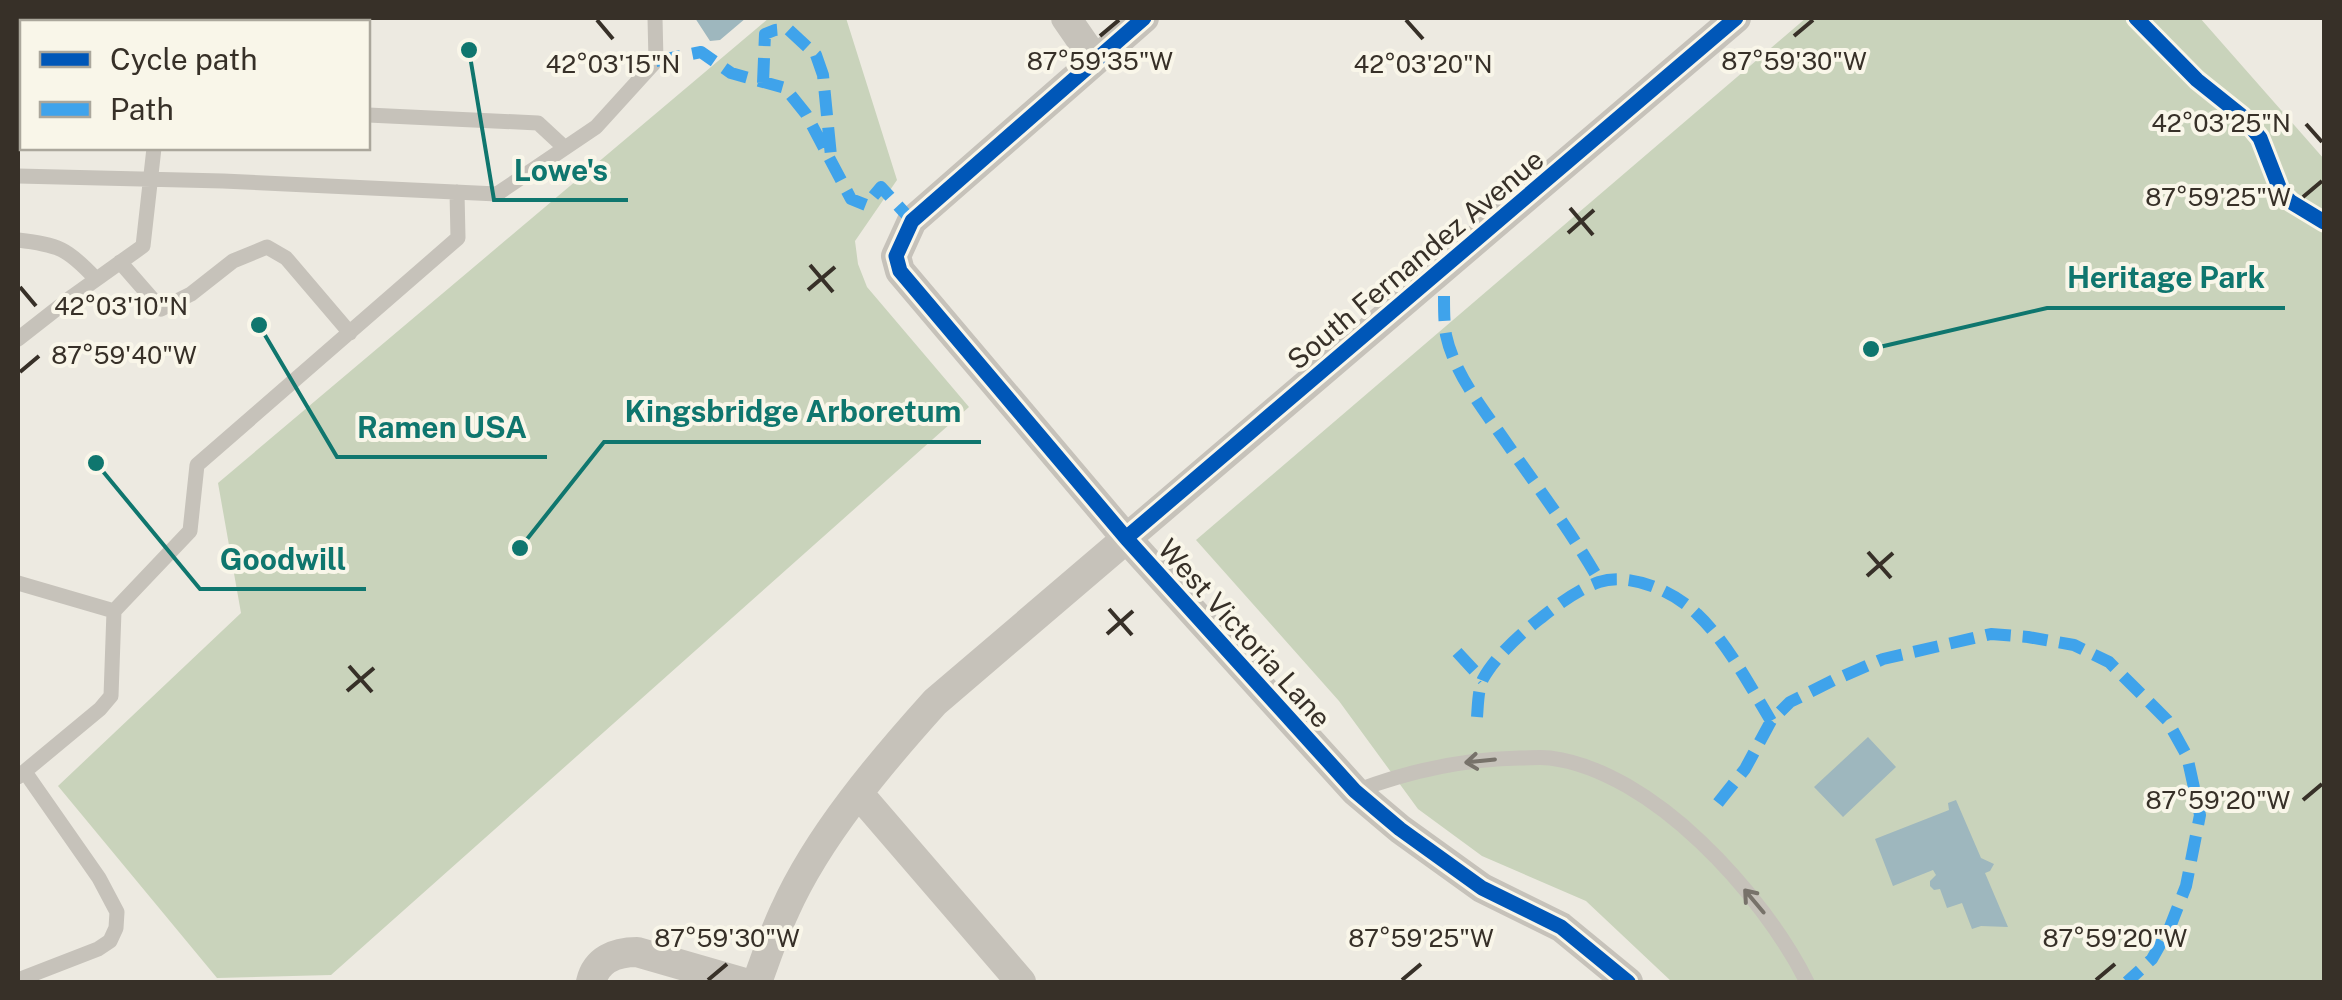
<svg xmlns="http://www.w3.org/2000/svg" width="2342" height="1000" viewBox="0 0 2342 1000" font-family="'Public Sans',sans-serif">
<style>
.green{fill:#c9d3bb}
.water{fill:#9eb7be}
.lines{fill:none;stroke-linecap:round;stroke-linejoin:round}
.service{stroke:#c6c2ba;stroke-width:15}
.minor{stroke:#c6c2ba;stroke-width:30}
.quiet{stroke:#3fa3eb;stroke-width:12;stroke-dasharray:25 12;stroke-linecap:butt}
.cycleway-casing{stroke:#f9f6e9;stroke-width:21}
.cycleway{stroke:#0057b8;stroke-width:15}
.oneway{stroke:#77726a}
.ticks{fill:none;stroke:#373028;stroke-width:4}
.labels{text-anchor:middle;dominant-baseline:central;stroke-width:8;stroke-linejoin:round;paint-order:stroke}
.street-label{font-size:28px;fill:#373028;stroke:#f9f6e9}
.ticks-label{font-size:25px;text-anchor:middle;fill:#373028;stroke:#f9f6e9;stroke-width:8;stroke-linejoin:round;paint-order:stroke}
.leader{fill:none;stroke:#0f766e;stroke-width:4}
.callout-dot{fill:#0f766e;stroke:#f9f6e9;stroke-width:4}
.callout-label{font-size:30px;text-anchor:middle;font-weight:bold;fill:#0f766e;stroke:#f9f6e9;stroke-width:8;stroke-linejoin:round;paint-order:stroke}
</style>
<rect width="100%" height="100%" fill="#edeae1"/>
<path class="green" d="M769 18H846L897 180 855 241 858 264 867 287 969 407 331 975 217 978 58 786 241 613 218 483Z
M1806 18H2200L2324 159V982H1672L1586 901 1482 856 1418 809 1339 701 1196 540Z"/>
<path class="water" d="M695 18H746L720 40 710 41Z
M1868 737 1896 767 1843 817 1814 787Z
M1956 800 1981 858 1994 864 1990 871 1985 873 2008 927 1981 926 1972 929 1962 903 1947 908 1940 889 1934 890 1930 886V881L1936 875 1933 870 1893 886 1875 839 1949 810 1948 803Z"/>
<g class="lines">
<path class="service" d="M164 22V18
M18 32H22
M18 99H22
M368 115 538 123 565 148
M18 176 223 181 497 194 596 127 656 61 655 18
M18 240C59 245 67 248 96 279
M120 262 161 309 191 294 233 261 267 247 286 258 350 333
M18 339 73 296 143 246 154 148
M18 583 114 611
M18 777 100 709 111 696 114 611 190 531 197 465 458 238 457 192
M1356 791C1409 771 1463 759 1520 758 1530 758 1541 757 1550 758 1653 771 1763 894 1807 982
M18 980 98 949 110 941 116 928 117 912 99 878 25 772"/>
<path class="minor" d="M1066 18 1095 60
M1144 18 912 221 896 256 900 271 1126 538 1355 791 1400 829 1482 888 1561 927 1628 982
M859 794 1021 982
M591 982C596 960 615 952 637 952L741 982
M757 982C766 958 774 933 785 910 818 836 881 762 935 702L1736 18"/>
<path class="quiet" d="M656 61 701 52 731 73 785 88 806 114 851 199 866 205 881 187 912 221
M763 83 765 34 775 30 788 29 816 55 823 75 831 156
M1444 296C1444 309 1444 322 1446 335 1454 372 1480 405 1501 435 1535 484 1571 531 1600 582
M1457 652 1483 680
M1477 717C1478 705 1478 690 1483 679 1495 657 1521 633 1541 618 1557 605 1579 589 1599 582 1631 572 1675 592 1697 614 1727 642 1750 686 1771 721
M1718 803 1745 769 1771 721 1790 702 1834 680 1883 659 1991 634 2028 637 2074 645 2109 662 2167 720 2187 756 2200 815 2186 886 2170 927 2152 959 2127 982"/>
<defs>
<path id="cycleway" d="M1144 18 912 221 896 256 900 271 1126 538 1355 791 1400 829 1482 888 1561 927 1628 982
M2136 18 2197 80 2242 116 2260 138 2281 192 2291 202 2324 222
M1126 538 1736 18"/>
</defs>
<use href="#cycleway" class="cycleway-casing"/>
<use href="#cycleway" class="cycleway"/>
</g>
<defs><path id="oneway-shaft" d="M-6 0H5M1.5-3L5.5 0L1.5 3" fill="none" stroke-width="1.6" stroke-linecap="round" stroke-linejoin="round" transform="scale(2.5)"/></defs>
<g class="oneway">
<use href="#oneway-shaft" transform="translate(1480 761) rotate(174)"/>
<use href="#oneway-shaft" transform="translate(1754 901) rotate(-130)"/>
</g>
<path class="ticks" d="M597 20 613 39M1406 20 1423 39M1100 36 1119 20M1794 36 1813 20M2306 124 2322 142M2303 197 2322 181M1570 208 1593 235M1568 233 1594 210M810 265 833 292M20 287 36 306M808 290 835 267M20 372 39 356M1868 552 1891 578M1867 576 1893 553M1109 609 1132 635M1107 634 1133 611M349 666 372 692M347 691 374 668M2303 800 2322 784M708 980 727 964M1402 980 1421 964M2096 980 2115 964"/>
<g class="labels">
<g class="street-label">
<text transform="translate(1415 259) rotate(-40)">South Fernandez Avenue</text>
<text transform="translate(1245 633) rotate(48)">West Victoria Lane</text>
</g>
</g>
<g class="ticks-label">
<text x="1100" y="70">87°59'35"W</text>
<text x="1794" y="70">87°59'30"W</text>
<text x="613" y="73">42°03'15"N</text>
<text x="1423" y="73">42°03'20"N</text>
<text x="2221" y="132">42°03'25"N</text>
<text x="2218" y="206">87°59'25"W</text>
<text x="121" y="315">42°03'10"N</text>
<text x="124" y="364">87°59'40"W</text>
<text x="2218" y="809">87°59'20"W</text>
<text x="727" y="947">87°59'30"W</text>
<text x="1421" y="947">87°59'25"W</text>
<text x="2115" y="947">87°59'20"W</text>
</g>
<path class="leader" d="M469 50L494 200H628M1871 349L2047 308H2285M520 548L604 442H981M259 325L337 457H547M96 463L200 589H366"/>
<g class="callout-dot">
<circle cx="469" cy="50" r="10"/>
<circle cx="1871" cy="349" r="10"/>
<circle cx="520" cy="548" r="10"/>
<circle cx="259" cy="325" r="10"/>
<circle cx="96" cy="463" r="10"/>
</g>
<g class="callout-label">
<text x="561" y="181">Lowe's</text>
<text x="2166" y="288">Heritage Park</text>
<text x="793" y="422">Kingsbridge Arboretum</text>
<text x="442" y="438">Ramen USA</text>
<text x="283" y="570">Goodwill</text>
</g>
<rect width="2342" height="1000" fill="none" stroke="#373028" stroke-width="40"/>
<rect x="20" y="20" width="350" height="130" fill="#f9f6e9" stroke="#aba79c" stroke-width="2.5"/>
<rect x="40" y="52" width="50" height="15" fill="#0057b8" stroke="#aba79c" stroke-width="2.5"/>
<text x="110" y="70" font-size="30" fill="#373028">Cycle path</text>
<rect x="40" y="102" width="50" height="15" fill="#3fa3eb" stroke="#aba79c" stroke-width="2.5"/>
<text x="110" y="120" font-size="30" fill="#373028">Path</text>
</svg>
